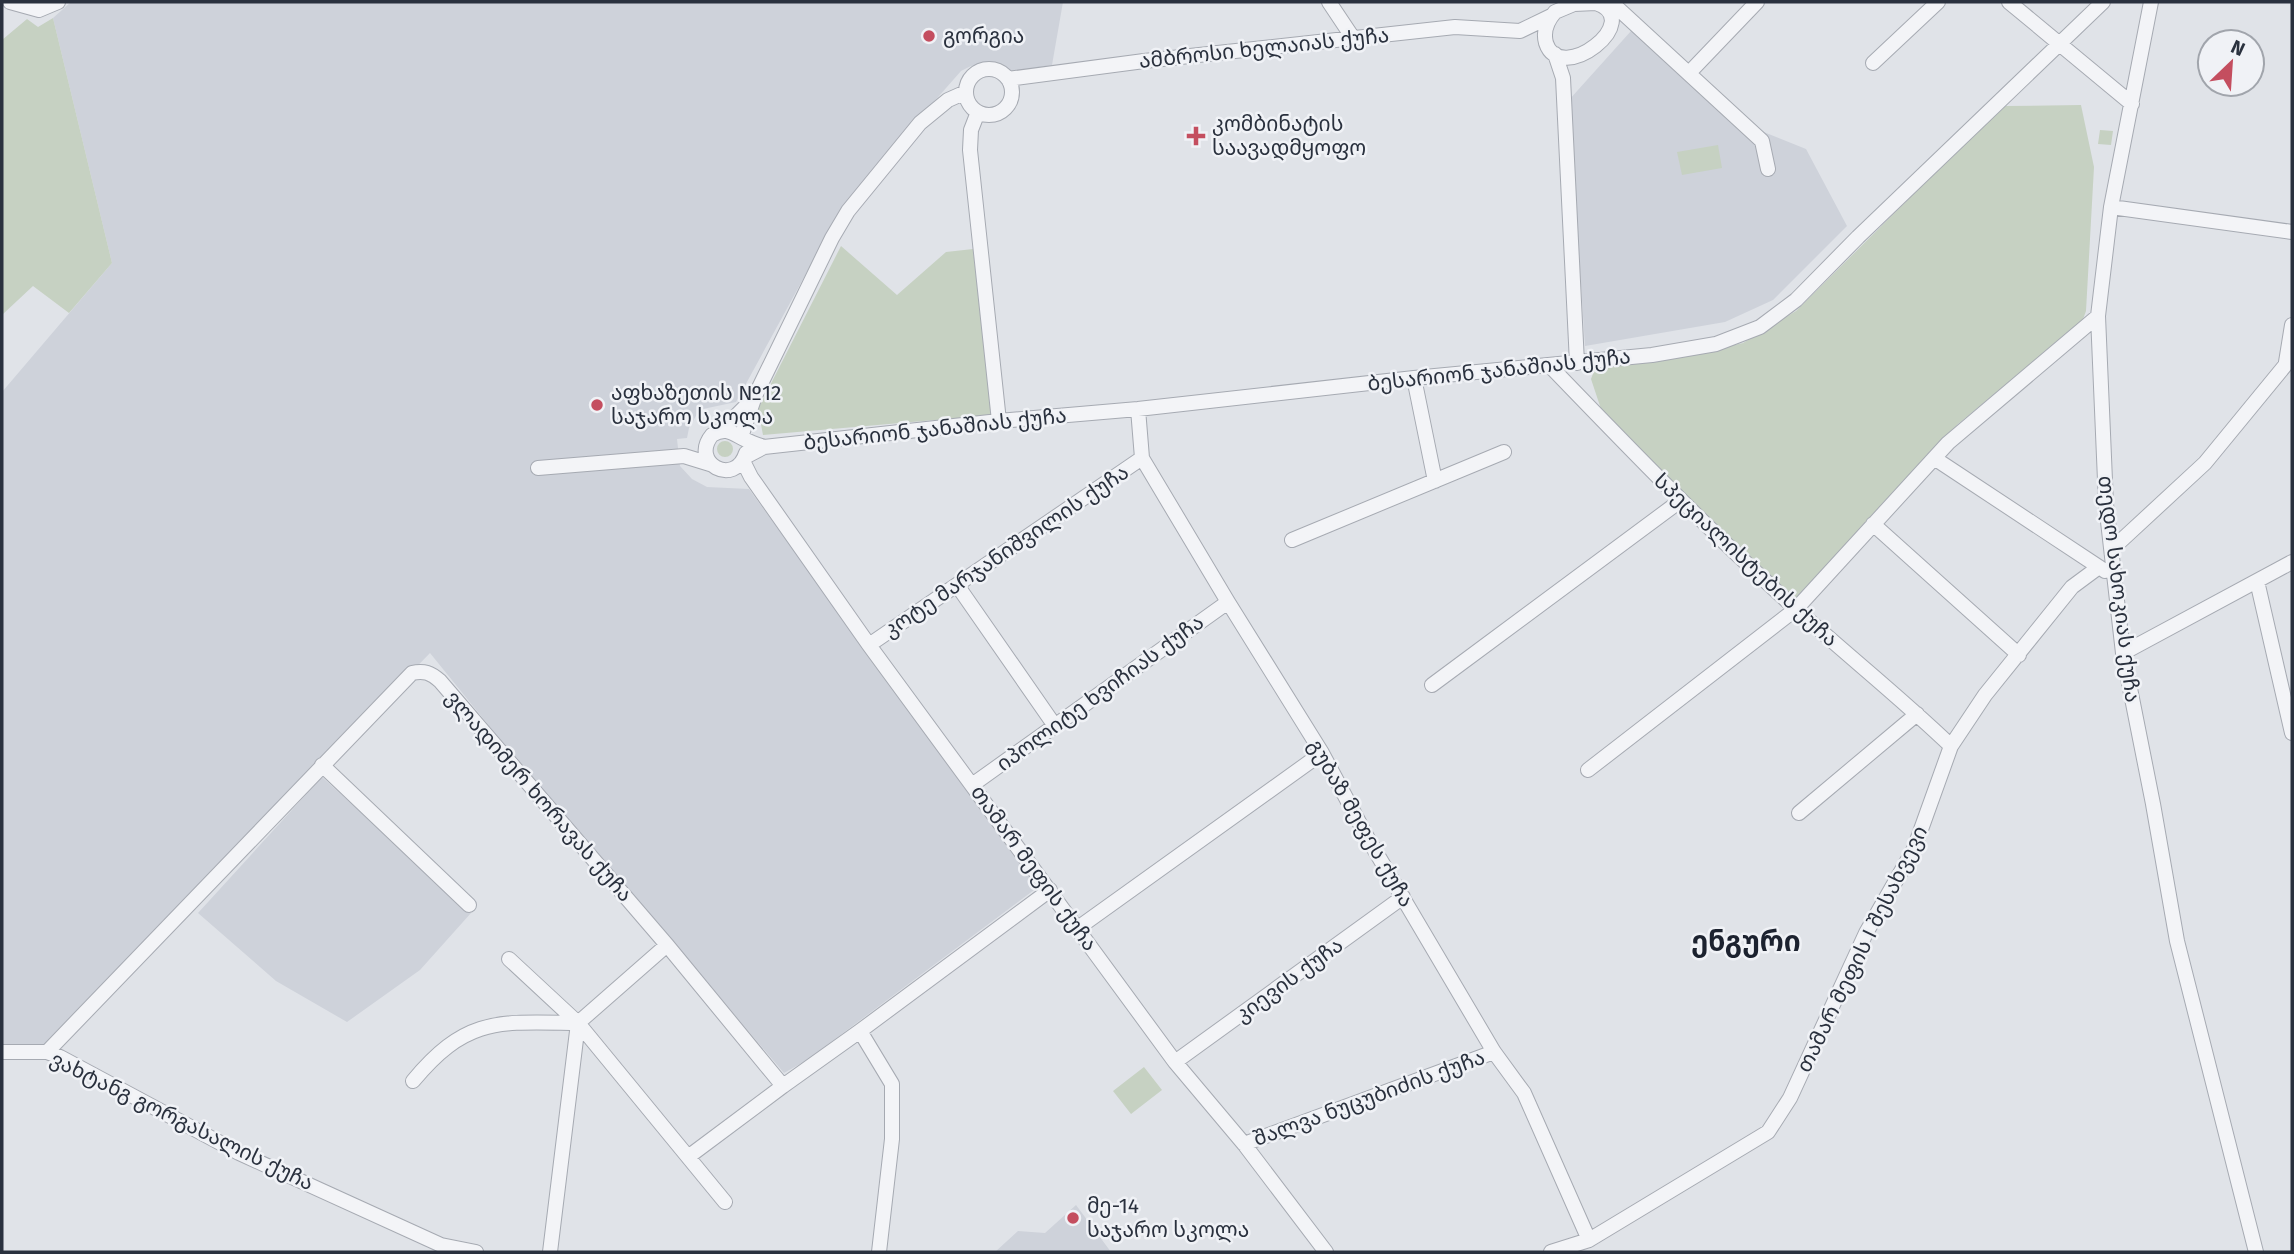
<svg xmlns="http://www.w3.org/2000/svg" width="2294" height="1254" viewBox="0 0 2294 1254" font-family="'Fira Sans','Noto Sans Georgian',sans-serif">
<style>
.built{fill:#ced2da}
.green{fill:#c6d1c2}
.lines{fill:none;stroke-linecap:round;stroke-linejoin:round}
.minor-casing{stroke:#a6aab2;stroke-width:16}
.minor{stroke:#f3f4f7;stroke-width:14}
.poi-dot{fill:#c44e5f;stroke:#f0f2f6;stroke-width:2.5}
.labels{text-anchor:middle;dominant-baseline:central;stroke-width:5;stroke-linejoin:round;paint-order:stroke}
.poi-label{font-size:21px;fill:#2a313e;stroke:#f0f2f6;text-anchor:start}
.street-label{font-size:21px;fill:#2a313e;stroke:#f0f2f6}
.district-label{font-size:28px;font-weight:bold;fill:#1c222f;stroke:#f0f2f6}
</style>
<rect width="100%" height="100%" fill="#e0e3e8"/>
<path class="built" d="M71 2H1063L1052 65 1012 72 1002 64 988 62 971 66 961 71 844 204 736 402 703 409 697 414 689 428 687 438 677 439 680 466 692 479 707 487 749 489 1038 887 807 1060 784 1073 511 753 430 653 48 1046H2V392L112 263 53 18Z
M1640 21 1756 129 1806 149 1847 226 1773 300 1725 322 1585 346 1569 100Z
M322 777 471 913 420 970 347 1022 276 981 198 913Z
M1076 1205 1111 1252H995L1018 1231 1045 1233Z"/>
<path class="green" d="M53 18 112 263 69 313 33 286 2 315V40L27 19 38 27Z
M2081 105 2094 167 2086 311 2082 322 1958 424 1798 598 1792 599 1627 441 1601 409 1591 379 1594 371 1615 364 1691 355 1743 343 1796 311 1998 110 2006 106Z
M2100 130 2113 131 2111 145 2098 144Z
M1718 145 1722 168 1682 175 1677 152Z
M841 246 897 295 946 252 973 249 992 415 763 435 758 409Z
M717 449a8 8 0 1 1 16 0a8 8 0 1 1-16 0Z
M1144 1067 1162 1090 1131 1114 1113 1091Z"/>
<g class="lines">
<defs>
<path id="minor" d="M10 2 39 10 58 2
M1329 2 1353 38
M1611 2 1762 141 1768 169
M2009 2 2132 104
M2151 2 2111 207 2098 316 2106 504 2123 653 2153 804 2177 941 2256 1252
M1596 3C1647 20 1560 87 1546 43 1543 32 1547 21 1555 12L1574 4Z
M1555 54 1563 78 1577 363
M1873 63 1938 2
M966 92a23 23 0 1 1 46 0a23 23 0 1 1-46 0Z
M1689 73 1757 2
M1008 79 1144 61 1455 27 1520 31 1551 16
M978 112 971 130 970 150 999 421
M2111 207 2292 232
M2286 362 2292 325
M1549 365C1629 448 1709 531 1795 608 1847 655 1901 698 1951 746
M1414 378 1435 481
M1138 409 1142 458 1228 602 1322 753 1367 837 1494 1052 1524 1093 1589 1240
M722 430 752 400
M741 437 755 396 832 238 848 211 920 123 948 100 966 92
M746 453C735 488 689 463 712 435 727 426 733 434 746 440 752 443 758 445 764 447
M745 457 764 447 999 421 1138 409 1414 378 1652 355 1716 344 1760 327 1796 300 1858 237 2103 2
M1934 458 2105 571
M743 461 751 477 869 645 1175 1062 1244 1144 1326 1252
M538 468 684 456 710 464
M1873 524 2019 655
M1292 540 1504 452
M2112 549 2205 463 2292 357
M2257 581 2292 733
M957 585 1055 726
M869 645 1142 458
M2123 653 2292 562
M1432 685 1680 501
M322 765 469 905
M1588 770 1796 609 1948 443 2098 316
M972 785 1228 602
M1799 813 1917 714
M1078 928 1322 753
M509 959 578 1023 725 1202
M578 1023 667 945
M860 1031 892 1084V1139L879 1252
M2 1052H47L60 1057 239 1153 441 1245 476 1252
M47 1052 412 673C424 670 431 673 440 681L667 945 783 1086 860 1031 1050 890
M1175 1062 1403 897
M413 1081C467 1016 499 1022 578 1023
M1244 1144 1494 1052
M688 1157 783 1086
M550 1252 578 1023
M1551 1252 1589 1240 1768 1132 1790 1098 1866 933 1914 849 1951 746 1985 695 2072 587 2099 567"/>
</defs>
<use href="#minor" class="minor-casing"/>
<use href="#minor" class="minor"/>
</g>
<g class="poi-dot">
<circle cx="929" cy="36" r="7"/>
<path d="M1192.5 125.5h7v7h7v7h-7v7h-7v-7h-7v-7h7z"/>
<circle cx="597" cy="405" r="7"/>
<circle cx="1073" cy="1218" r="7"/>
</g>
<g class="labels">
<g class="poi-label">
<text x="943" y="36">გორგია</text>
<text x="1212" y="124">კომბინატის<tspan x="1212" dy="24">საავადმყოფო</tspan></text>
<text x="611" y="393">აფხაზეთის №12<tspan x="611" dy="24">საჯარო სკოლა</tspan></text>
<text x="1087" y="1206">მე-14<tspan x="1087" dy="24">საჯარო სკოლა</tspan></text>
</g>
<g class="street-label">
<text transform="translate(1264 48) rotate(-6)">ამბროსი ხელაიას ქუჩა</text>
<text transform="translate(1499 370) rotate(-6)">ბესარიონ ჯანაშიას ქუჩა</text>
<text transform="translate(935 429) rotate(-6)">ბესარიონ ჯანაშიას ქუჩა</text>
<text transform="translate(1006 551) rotate(-34)">კოტე მარჯანიშვილის ქუჩა</text>
<text transform="translate(1746 560) rotate(43)">სპეციალისტების ქუჩა</text>
<text transform="translate(2119 589) rotate(83)">თედო სახოკიას ქუჩა</text>
<text transform="translate(1100 693) rotate(-36)">იპოლიტე ხვიჩიას ქუჩა</text>
<text transform="translate(539 796) rotate(49)">ვლადიმერ ხორავას ქუჩა</text>
<text transform="translate(1361 823) rotate(60)">გუბაზ მეფეს ქუჩა</text>
<text transform="translate(1034 868) rotate(54)">თამარ მეფის ქუჩა</text>
<text transform="translate(1862 949) rotate(-64)">თამარ მეფის I შესახვევი</text>
<text transform="translate(1289 980) rotate(-36)">კიევის ქუჩა</text>
<text transform="translate(1369 1098) rotate(-20)">შალვა ნუცუბიძის ქუჩა</text>
<text transform="translate(182 1121) rotate(26)">ვახტანგ გორგასალის ქუჩა</text>
</g>
<g class="district-label">
<text x="1746" y="941">ენგური</text>
</g>
</g>
<rect width="2294" height="1254" fill="none" stroke="#2a313e" stroke-width="7"/>
<g transform="translate(2231 63) rotate(25)"><circle r="33" fill="#f0f2f6" stroke="#a1a5ac" stroke-width="2"/>
<path d="M0-5L12 26L0 18L-12 26Z" fill="#c44e5f"/>
<text y="-10" font-size="19" font-weight="bold" text-anchor="middle" fill="#2a313e">N</text>
</g>
</svg>
